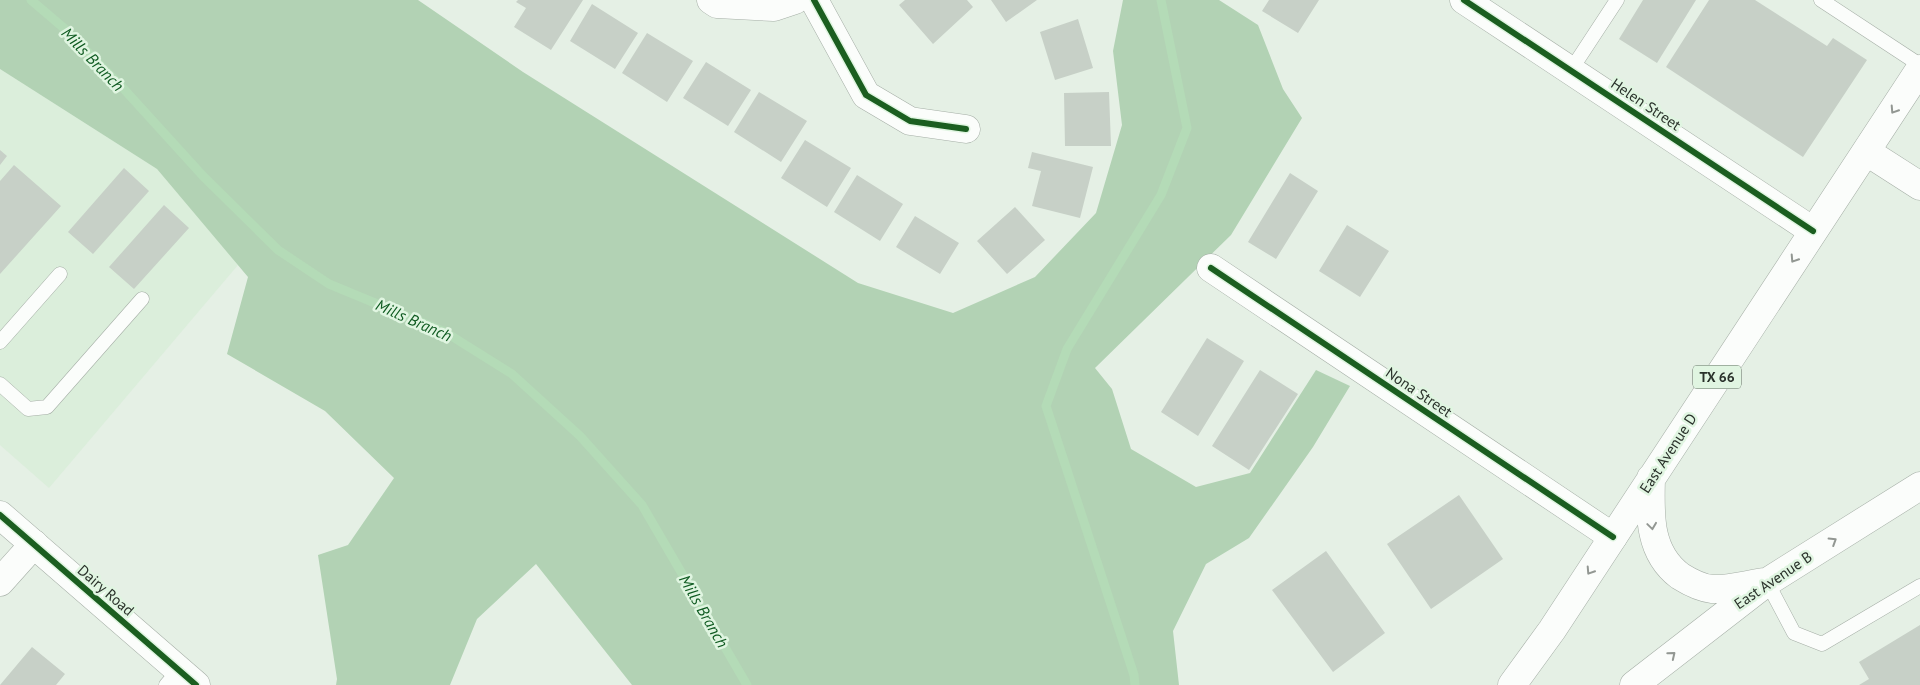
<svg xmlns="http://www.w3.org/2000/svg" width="1920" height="685" viewBox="0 0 1920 685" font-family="'PT Sans',sans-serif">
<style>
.built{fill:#dbeedb}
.forest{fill:#b2d2b4}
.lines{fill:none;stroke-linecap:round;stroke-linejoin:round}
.stream{stroke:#b4dbb7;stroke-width:9}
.building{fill:#c7d0c7}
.service-casing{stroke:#a5aea6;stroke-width:15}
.minor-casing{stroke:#a5aea6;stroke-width:29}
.tertiary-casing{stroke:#a5aea6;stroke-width:29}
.primary-casing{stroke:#a5aea6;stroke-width:29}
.service{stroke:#fbfdfb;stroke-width:14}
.minor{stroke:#fbfdfb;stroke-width:28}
.tertiary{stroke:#fbfdfb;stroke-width:28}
.primary{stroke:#fbfdfb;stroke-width:28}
.cycleway-casing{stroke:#e0f5e1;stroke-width:9}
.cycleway{stroke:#1b5e20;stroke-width:6}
.oneway{stroke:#929792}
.labels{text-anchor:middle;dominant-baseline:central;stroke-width:5;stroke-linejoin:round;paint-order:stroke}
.shield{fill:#e0f5e1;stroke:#606c61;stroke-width:1}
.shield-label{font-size:14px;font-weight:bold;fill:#29312a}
.street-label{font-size:15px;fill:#29312a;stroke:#e0f5e1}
.water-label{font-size:16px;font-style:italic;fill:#0e5a20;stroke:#e0f5e1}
</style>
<rect width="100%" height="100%" fill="#e5f0e5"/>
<path class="built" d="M0 69 157 169 238 265 49 488 0 445Z"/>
<path class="forest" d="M0 0H418L523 72 858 283 953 313 1035 277 1096 213 1122 125 1113 51 1123 0H1219L1258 25 1283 89 1302 118 1231 235 1095 368 1112 389 1131 449 1196 487 1250 473 1316 370 1350 386 1313 447 1249 538 1206 564 1173 631 1179 685H632L536 564 477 619 450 685H336L337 679 318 555 348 545 394 478 325 411 227 354 248 277 157 169 0 69Z"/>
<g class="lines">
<path class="stream" d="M31 0 65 29 122 87 203 176 278 250 329 284 445 332 512 374 580 436 642 505 747 685
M1135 685 1134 675 1046 406 1067 349 1161 195 1187 128 1161 0"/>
</g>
<path class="building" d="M518 0H583L551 50 514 27 526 8 516 2Z
M905 0H967L973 7 933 44 899 5Z
M991 0H1037L1006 22Z
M1269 0H1319L1298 33 1262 11Z
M1643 0H1696L1657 63 1619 39Z
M1709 0H1755L1827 46 1833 38 1867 60 1803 157 1666 67Z
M592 4 638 33 615 69 570 41Z
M1078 19 1093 68 1055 80 1040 32Z
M647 33 693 61 667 102 622 73Z
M706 62 751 90 728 126 683 98Z
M759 92 807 121 781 162 734 132Z
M1109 92 1111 146H1065L1064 93Z
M805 140 851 168 827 207 781 178Z
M0 150 7 156 0 165Z
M1032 152 1093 167 1080 218 1032 206 1041 171 1028 168Z
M14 165 61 206 0 274V181Z
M124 168 149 191 93 254 68 232Z
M1290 173 1318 191 1276 259 1248 242Z
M857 175 903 204 880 241 834 212Z
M164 205 189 228 134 289 109 267Z
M1015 207 1045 240 1007 274 977 241Z
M915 216 959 243 940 274 896 247Z
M1347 225 1389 251 1360 297 1319 271Z
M1207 338 1244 361 1198 436 1161 412Z
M1260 370 1298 394 1249 470 1212 446Z
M1459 495 1503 559 1431 609 1387 544Z
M1326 551 1385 633 1333 672 1272 590Z
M1920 625V685H1859L1869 679 1859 662Z
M32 647 65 674 56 685H0Z"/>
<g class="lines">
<defs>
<path id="service" d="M1821 0 1920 65
M1571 70 1617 0
M0 342 60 274
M0 384 28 409 47 407 142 299
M1767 582 1794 633 1822 644 1920 586
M166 685 179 670"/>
<path id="minor" d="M711 0 717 4 774 7 795 0
M814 0 866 95 910 121 966 129
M1464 0 1813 231
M1867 152 1920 186
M1211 268 1613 537
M0 582 34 544"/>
<path id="tertiary" d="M0 515 196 685"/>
<path id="primary" d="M1651 478C1650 514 1648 552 1680 576 1688 581 1701 588 1712 589 1729 590 1748 584 1765 582
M1512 685 1552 630 1920 69
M1634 685 1767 582 1920 486"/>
</defs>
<use href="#service" class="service-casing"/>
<use href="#minor" class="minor-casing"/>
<use href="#tertiary" class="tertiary-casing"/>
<use href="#primary" class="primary-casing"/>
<use href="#service" class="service"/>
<use href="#minor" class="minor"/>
<use href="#tertiary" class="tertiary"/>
<use href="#primary" class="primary"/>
<defs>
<path id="cycleway" d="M814 0 866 95 910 121 966 129
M1464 0 1813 231
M1211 268 1613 537
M0 515 196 685"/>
</defs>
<use href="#cycleway" class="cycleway-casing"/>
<use href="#cycleway" class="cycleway"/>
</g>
<defs><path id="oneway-chevron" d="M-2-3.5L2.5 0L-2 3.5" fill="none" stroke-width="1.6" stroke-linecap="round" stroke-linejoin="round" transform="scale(1.25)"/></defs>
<g class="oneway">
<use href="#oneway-chevron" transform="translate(1894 110) rotate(123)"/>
<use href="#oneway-chevron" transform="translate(1794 259) rotate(123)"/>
<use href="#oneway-chevron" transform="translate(1652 526) rotate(82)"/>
<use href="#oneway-chevron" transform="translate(1833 541) rotate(-32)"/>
<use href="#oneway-chevron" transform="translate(1590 571) rotate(123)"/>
<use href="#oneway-chevron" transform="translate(1672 655) rotate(-39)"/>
</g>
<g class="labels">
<rect class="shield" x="1693" y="365.5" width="48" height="23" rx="4"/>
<g class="shield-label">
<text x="1717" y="377">TX 66</text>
</g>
<g class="street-label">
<text transform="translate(1646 104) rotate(34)">Helen Street</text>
<text transform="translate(1419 392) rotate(34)">Nona Street</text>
<text transform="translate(1668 453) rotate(-57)">East Avenue D</text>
<text transform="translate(1773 580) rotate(-34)">East Avenue B</text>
<text transform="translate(106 590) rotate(41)">Dairy Road</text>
</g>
<g class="water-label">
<text transform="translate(93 59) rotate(46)">Mills Branch</text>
<text transform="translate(414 320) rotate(24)">Mills Branch</text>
<text transform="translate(704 611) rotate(60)">Mills Branch</text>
</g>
</g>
</svg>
